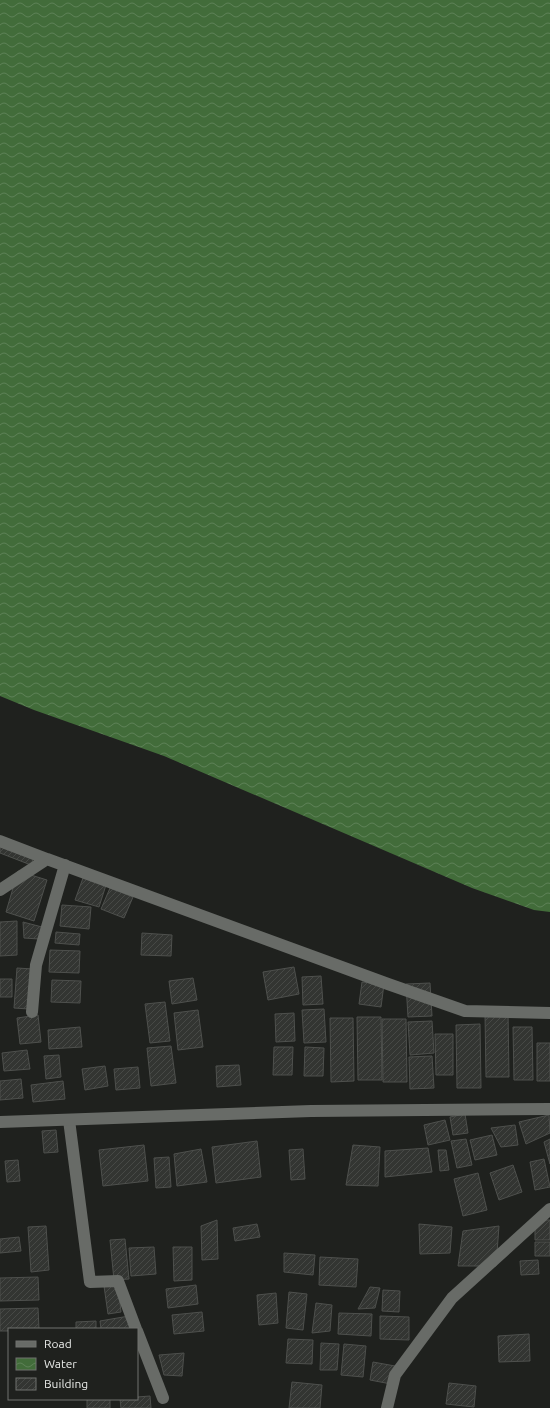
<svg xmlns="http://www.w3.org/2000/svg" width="550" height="1408" viewBox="0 0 550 1408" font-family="Ubuntu,sans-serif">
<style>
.water{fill:url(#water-waves)}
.building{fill:url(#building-hatch);stroke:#4e504d}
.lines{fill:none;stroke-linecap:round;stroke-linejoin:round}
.minor{stroke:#686b67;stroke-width:12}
.tertiary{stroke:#686b67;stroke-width:12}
</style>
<defs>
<pattern id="water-waves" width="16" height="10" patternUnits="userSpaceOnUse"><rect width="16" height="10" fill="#426c3a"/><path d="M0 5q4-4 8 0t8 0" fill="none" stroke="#5d8156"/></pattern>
<pattern id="building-hatch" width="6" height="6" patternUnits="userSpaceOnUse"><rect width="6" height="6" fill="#333532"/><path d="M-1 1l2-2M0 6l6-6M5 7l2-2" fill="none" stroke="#474946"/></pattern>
</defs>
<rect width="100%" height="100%" fill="#1f211e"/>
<path class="water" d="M0 0H550V912L534 910 472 888 164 756 34 710 0 696Z"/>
<path class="building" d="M4 839 36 851 31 865 0 853V849Z
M18 871 47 880 34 921 6 912Z
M83 878 106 885 99 907 75 900Z
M110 888 133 897 124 918 101 909Z
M62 905 91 907 89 929 60 926Z
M17 921V955L0 956V922Z
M23 922 42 927 39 939 24 938Z
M56 932 80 934 79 945 55 943Z
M142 933 172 935 171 956 141 955Z
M50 950 80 951 79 973 49 972Z
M294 967 299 994 268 1000 263 972Z
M17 968 33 969 29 1009 14 1008Z
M321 976 323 1004 303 1005 302 977Z
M193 978 197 1000 172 1004 169 981Z
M0 979H12V997H0Z
M52 980 81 981 80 1003 51 1002Z
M362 982 384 984 381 1007 359 1004Z
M430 983 432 1016 408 1017 406 984Z
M165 1002 170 1041 150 1043 145 1004Z
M324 1009 326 1042 304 1043 302 1010Z
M198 1010 203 1047 178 1050 174 1013Z
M294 1013 295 1041 276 1042 275 1014Z
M508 1013 509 1077H486L485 1014Z
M38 1015 41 1042 20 1044 17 1018Z
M357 1017H381L382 1080H358Z
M330 1018H353L354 1081 331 1082Z
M382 1019H406L407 1082H383Z
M432 1021 434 1053 410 1055 408 1022Z
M480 1024 481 1088H457L456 1025Z
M80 1027 82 1047 49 1049 48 1030Z
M513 1027H532L533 1080H514Z
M435 1034H453V1075H436Z
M537 1043H550V1081H537Z
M171 1046 176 1083 151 1086 147 1048Z
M274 1047H293L292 1075H273Z
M305 1047 324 1048 323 1076H304Z
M27 1050 30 1069 4 1071 2 1053Z
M59 1055 61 1077 46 1079 44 1056Z
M432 1056 434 1088 410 1089 409 1057Z
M239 1065 241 1085 217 1087 216 1066Z
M105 1066 108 1086 85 1090 82 1069Z
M138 1067 140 1088 116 1090 114 1069Z
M21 1079 23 1098 0 1100V1081Z
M63 1081 65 1099 33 1102 31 1085Z
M465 1114 468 1133 453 1135 450 1117Z
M549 1115 550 1133 526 1144 519 1122Z
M445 1120 450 1140 428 1145 424 1125Z
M515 1125 518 1145 501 1147 491 1128Z
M56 1130 58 1152 44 1153 42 1131Z
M492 1135 497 1155 475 1160 470 1140Z
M466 1139 472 1165 457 1168 451 1141Z
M550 1139V1164L544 1142Z
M257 1141 261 1177 216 1183 212 1147Z
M144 1145 148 1181 103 1186 99 1150Z
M353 1145 380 1147 378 1186 346 1185Z
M428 1148 432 1172 385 1177V1151Z
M201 1149 207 1182 177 1186 174 1154Z
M303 1149 305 1179 291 1180 289 1150Z
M438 1150H446L449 1170 440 1171Z
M169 1157 171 1187 156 1188 154 1158Z
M544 1159 550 1187 535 1190 530 1162Z
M18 1160 20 1181 7 1182 5 1161Z
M513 1165 522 1192 499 1200 490 1173Z
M478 1173 487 1210 463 1216 454 1179Z
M217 1220 218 1259 202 1260 201 1226Z
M535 1220H550V1240H535Z
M257 1224 260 1237 235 1241 233 1228Z
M419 1224 452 1227 450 1253 420 1254Z
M46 1226 49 1270 31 1272 28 1227Z
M499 1226 496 1266H458L463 1231Z
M19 1237 21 1251 0 1253V1239Z
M125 1239 129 1279 114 1280 110 1240Z
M535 1242H550V1256H535Z
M154 1247 156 1274 131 1276 129 1248Z
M173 1247H192V1280L174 1281Z
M284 1253 315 1255 313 1275 284 1272Z
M320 1257 358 1259 356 1287 319 1285Z
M538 1260 539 1274 521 1275 520 1261Z
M38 1277 39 1300 0 1301V1278Z
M118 1285 121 1312 108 1314 104 1286Z
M196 1285 198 1304 168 1308 166 1289Z
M370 1287 380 1288 375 1308 358 1309Z
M383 1290 400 1291 399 1312 382 1311Z
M289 1292 307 1294 303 1330 286 1328Z
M276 1293 278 1323 259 1325 257 1295Z
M316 1303 332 1305 330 1331 312 1333Z
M38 1308 39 1329H9V1331H0V1309Z
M202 1312 204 1331 174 1334 172 1315Z
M339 1313 372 1314 371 1336 338 1334Z
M129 1316 131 1329H101L100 1321Z
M380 1316 409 1317V1340L380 1339Z
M96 1321V1329H76V1322Z
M529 1334 530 1361 499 1362 498 1336Z
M288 1339 313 1340 312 1364 286 1363Z
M321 1343 339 1344 337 1370H320Z
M344 1344 366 1346 363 1377 341 1375Z
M184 1353 182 1376 164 1375 159 1355Z
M373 1362 395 1366 391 1384 370 1380Z
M292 1382 322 1385 320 1408H289Z
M449 1383 476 1386 474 1407 446 1404Z
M150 1396 151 1408H121L120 1399H137V1397Z
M87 1399H110V1408H87Z"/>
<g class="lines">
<path class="minor" d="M0 841 47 859
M0 890 47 859 388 984 465 1011 550 1013
M32 1012 36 965 65 865
M69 1120 90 1282 118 1281 136 1329
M137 1331 163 1398
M387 1408 395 1375 452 1298 550 1209"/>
<path class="tertiary" d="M0 1122 311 1111 550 1109"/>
</g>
<rect x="8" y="1328" width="130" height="72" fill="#1f211e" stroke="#70726f"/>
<rect x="16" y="1341" width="20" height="6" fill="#686b67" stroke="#70726f"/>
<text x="44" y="1348" font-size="12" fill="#e9ebe9">Road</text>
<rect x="16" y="1358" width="20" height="12" fill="url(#water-waves)" stroke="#70726f"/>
<text x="44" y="1368" font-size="12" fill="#e9ebe9">Water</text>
<rect x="16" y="1378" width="20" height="12" fill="url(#building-hatch)" stroke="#70726f"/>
<text x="44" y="1388" font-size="12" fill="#e9ebe9">Building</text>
</svg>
